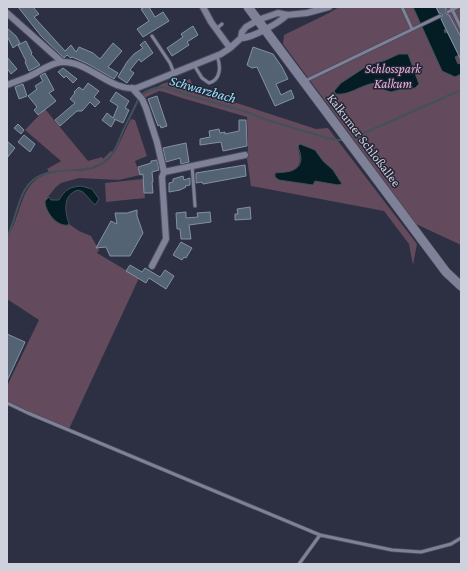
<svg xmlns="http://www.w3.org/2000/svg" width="468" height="571" viewBox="0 0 468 571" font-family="'Crimson Pro',serif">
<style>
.green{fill:#634a5c;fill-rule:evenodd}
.water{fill:#041c23;stroke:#41525b}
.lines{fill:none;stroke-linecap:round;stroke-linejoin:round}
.stream{stroke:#41525b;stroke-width:2}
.building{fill:#546374;stroke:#8292a4}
.service-casing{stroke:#4a4c5b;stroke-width:4.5}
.minor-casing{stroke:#4a4c5b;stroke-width:8}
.secondary-casing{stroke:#4a4c5b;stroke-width:10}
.service{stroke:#7e8197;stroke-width:3}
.minor{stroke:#7e8197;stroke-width:6}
.secondary{stroke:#7e8197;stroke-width:9}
.labels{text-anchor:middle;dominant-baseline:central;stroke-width:3;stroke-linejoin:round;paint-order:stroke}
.park-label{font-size:13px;font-style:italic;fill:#e8b0d9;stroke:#242637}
.street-label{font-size:13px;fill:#cfd1dd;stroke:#242637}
.water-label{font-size:14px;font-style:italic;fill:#96e4fd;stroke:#242637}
</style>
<rect width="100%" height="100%" fill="#2d3042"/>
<path class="green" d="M339 7H461V245L416 224 283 44 284 35 329 13Z
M178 79 180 83 190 79 194 89 316 129 328 128 417 244 413 265 409 244 384 211 251 186 246 152 248 151 247 117 182 98 164 92 159 91 144 98 142 95 162 84ZM298 148 318 154 323 161 333 170 338 185 315 181 313 185 279 180 274 175C292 171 305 171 298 148Z
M45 109 88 161 102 157 103 159 111 151 113 152 105 161 91 168 49 172 47 169 61 161 25 130Z
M131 119 135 120 147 156 135 161 140 175 119 180 79 178 61 183 56 187 47 198 69 225V224L79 231 91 236 99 250 97 253 139 278 69 429 7 402V386L39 320 7 299C7 280 5 260 7 241 7 235 12 229 14 224 23 202 24 179 51 173 74 168 89 176 109 159 117 152 125 129 131 119Z
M143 179 145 198 106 202 105 183Z"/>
<path class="water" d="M413 7H436L446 29 444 30 445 33 447 32 459 55 455 57 458 64 461 63V74L455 77 442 71Z
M399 54H408L419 84 415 88 402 89 391 92 384 90 376 83C361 84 350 96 336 94L334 91 341 83 367 66 386 60Z
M300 144 315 150 323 161 333 170 342 184 338 185 315 181 313 185 279 180 275 177V173C284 172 300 173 301 159 301 155 299 150 298 146Z
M81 186 92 189 99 199 95 205 83 192 78 190C62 195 65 212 69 224L68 225C57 227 45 212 45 201L49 197 51 200H59C65 190 69 187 81 186Z"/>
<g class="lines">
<path class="stream" d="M351 139 461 90
M7 237C16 221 18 193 32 181 54 161 91 181 111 155 116 149 119 141 122 133 127 122 133 111 138 100L142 94 147 91 155 88 165 87 191 96 247 112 267 120 327 138 338 140H343"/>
</g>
<path class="building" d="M18 7H33L39 14 34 17 65 51 71 45 76 52 79 47 93 53 100 59 113 43 122 51 108 67 118 73 114 79 88 64 72 57 71 58 67 55 64 58 41 36Z
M145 7H149L155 17 163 12 169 21 143 37 137 29 149 21 141 9Z
M436 7H445L446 9V14L449 15 461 37V60L441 19 443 15 439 13Z
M193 26 198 35 187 42 189 45 172 56 167 48 183 37 181 34Z
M7 28 16 36 20 43 13 48 7 36Z
M26 41 32 53 31 54 40 65 29 71 25 62 26 61 18 45Z
M145 41 153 53 141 62 139 59 130 70 134 73 127 83 118 77 127 62 134 54 143 48 140 45Z
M253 47 273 54 282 67 288 79 276 84 281 95 291 90 294 98 275 106 257 67 252 68 247 65Z
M7 57 17 69 11 74 7 68Z
M63 68 77 79 73 83 66 76 64 78 58 72Z
M45 73 54 90 49 93 56 101 38 115 34 110 37 107 28 96 37 89 35 86 43 81 40 76Z
M88 83 99 91 94 97 100 102 95 107 90 102 82 111H77L60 126 55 120 75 103 70 99 75 93 74 92 79 87 83 90Z
M23 84 27 96 19 99 15 87Z
M116 92 129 101 125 108 129 110 123 123 114 119 115 120 111 127 102 120 107 113 113 118 118 106 110 101Z
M157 96 167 126 161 128 160 125 158 126 148 99Z
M239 120H246L247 146 223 151 221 142 200 145V139L210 137 209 131 219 129 220 133 225 132V134L239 131Z
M18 124 24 130 21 134 14 128Z
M24 135 35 144 30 152 18 142Z
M7 141 15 148 7 158Z
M186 143 189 162 181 164 180 158 166 162 163 148Z
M157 160 159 170 152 172 153 182H152L153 193H144L143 174 140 175 138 167 151 163V161Z
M245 165 246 176 203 184 202 182 196 183V173Z
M183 176 184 180 190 178V185L185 186 186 187 180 190 169 192V183L173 182V179Z
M250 207 251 219 235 220V214H238L237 209Z
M137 210V216L143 233 130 256H110L106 247 96 248 111 221 117 224 115 213H127Z
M186 212V218L198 217 197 213 210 212 211 222 189 225 191 239H181L180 229H177L176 213Z
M181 242 192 248 186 258 184 257 182 260 173 255Z
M130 265 142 272 145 268 160 277 165 270 174 276 166 289 149 278 146 283 126 271Z
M7 334 25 342 7 381Z"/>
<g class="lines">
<defs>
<path id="service" d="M402 7 412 29
M451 7 461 28
M448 12 458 7
M216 29 222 24
M152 36 170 63 174 73
M194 65 202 78 209 83C221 80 221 66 217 56
M305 81 440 16
M192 165 195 206
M7 403 28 413 320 535 392 550 421 552 451 544 461 538
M299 564 320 535"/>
<path id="minor" d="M203 7 211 22 230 48
M7 13 62 62
M241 38C252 38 279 23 287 15
M7 85C14 82 21 80 28 77 39 72 50 63 62 62 89 61 111 92 137 88L221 54 230 48 241 38 242 32 246 27 258 20 278 13 287 15 307 13 329 7
M132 88 142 99 146 108 157 142 164 172 162 177 166 239 152 266
M164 172 245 155"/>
<path id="secondary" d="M248 7 446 272 461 286"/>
</defs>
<use href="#service" class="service-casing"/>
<use href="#minor" class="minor-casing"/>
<use href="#secondary" class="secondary-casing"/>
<use href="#service" class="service"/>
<use href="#minor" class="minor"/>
<use href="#secondary" class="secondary"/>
</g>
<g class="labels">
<g class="park-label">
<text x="393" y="68">Schlosspark<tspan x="393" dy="15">Kalkum</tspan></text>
</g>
<g class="street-label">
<text transform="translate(364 140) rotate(53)">Kalkumer Schloßallee</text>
</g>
<g class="water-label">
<text transform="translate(203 89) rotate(16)">Schwarzbach</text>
</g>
</g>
<rect width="468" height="571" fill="none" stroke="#cfd1dd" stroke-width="16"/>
</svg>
